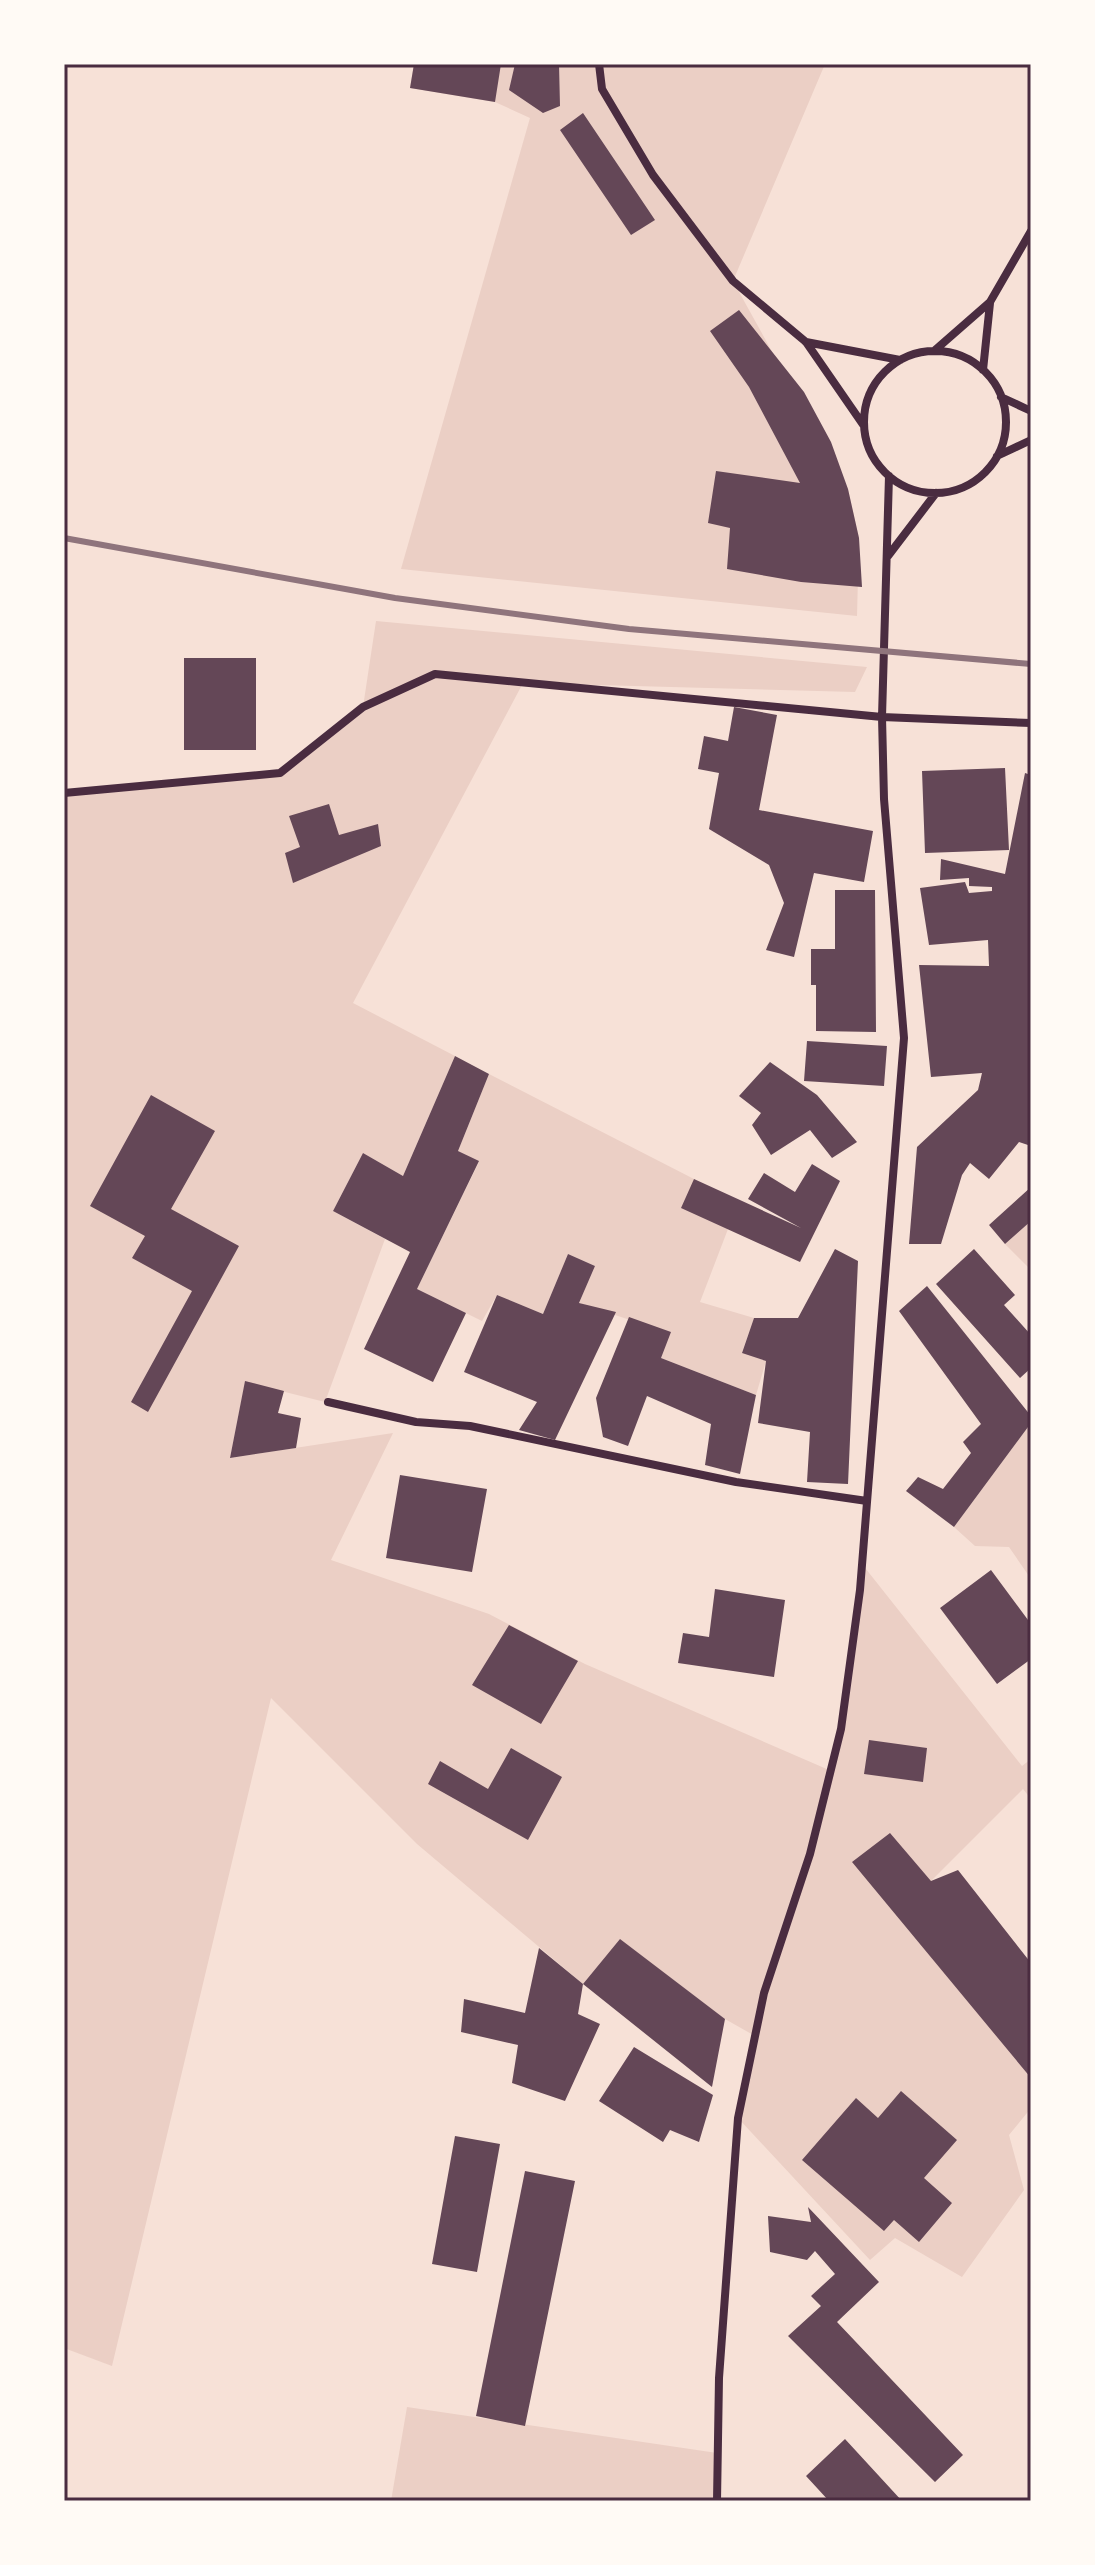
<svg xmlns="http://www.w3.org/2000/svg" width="1095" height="2565" viewBox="0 0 1095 2565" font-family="'IBM Plex Serif',serif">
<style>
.green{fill:#ebcfc5}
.building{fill:#644757}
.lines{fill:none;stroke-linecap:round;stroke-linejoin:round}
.minor{stroke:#4a2c40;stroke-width:8}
.rail{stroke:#8f747c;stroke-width:6}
.neatline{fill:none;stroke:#4a2c40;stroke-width:3}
</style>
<rect width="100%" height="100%" fill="#f7e1d7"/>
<path class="green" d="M414 64H825L733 281 848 489 859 538 857 616 401 569 530 118 495 102 410 88Z
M376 621 867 667 855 692 523 683 353 1003 455 1056 403 1176 363 1153 333 1211 385 1239 325 1402 245 1382 230 1458 393 1433 331 1560 489 1614 585 1664 829 1770 841 1724 862 1564 1022 1766 1031 1759V1799L1023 1789 931 1881 890 1834 1031 2078V2108L1009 2135 1024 2190 962 2277 895 2238 870 2260 738 2118 755 2036 725 2019 620 1940 583 1984 417 1844 271 1698 112 2366 64 2348V793L280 773 363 707Z
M489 1074 694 1179 728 1229 700 1302 754 1318 742 1352 766 1361 756 1395 661 1358 669 1333 579 1303 595 1266 568 1254 543 1314 497 1295 482 1321 417 1289 479 1162 458 1151Z
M1031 1221V1270L1005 1244Z
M1031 1423V1579L1009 1547 975 1546 954 1527Z
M407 2407 717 2453V2501H391Z"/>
<path class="building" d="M414 64H501L495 102 410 88Z
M515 64H559L560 106 543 113 509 90Z
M583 113 655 220 631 235 560 130Z
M739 310 804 392 831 442 848 489 859 538 862 587 801 582 727 569 730 528 708 523 716 471 800 483 749 387 710 331Z
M184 658H256V750H184Z
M734 707 777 715 759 810 873 831 864 882 814 873 794 957 766 950 784 903 769 865 709 829 719 773 698 769 704 736 728 741Z
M1005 768 1009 850 925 853 922 771Z
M1025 773 1031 775V1146L1019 1142 989 1179 970 1163 962 1175 941 1244H909L917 1147 978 1090 982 1073 931 1077 919 965 989 966 988 940 929 945 920 888 965 882 969 893 992 891V887L969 886V878L940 880 941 859 1005 874Z
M329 804 339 835 378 824 381 846 293 883 285 853 300 847 289 816Z
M835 890H875L876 1032 816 1031V985H811V949H835Z
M807 1041 887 1046 884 1086 804 1081Z
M455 1056 489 1074 458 1151 479 1161 417 1289 466 1313 433 1382 364 1349 410 1252 333 1211 363 1153 403 1176Z
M770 1062 817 1095 857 1142 832 1158 810 1130 771 1155 752 1125 761 1113 739 1096Z
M151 1095 215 1131 171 1209 239 1246 148 1412 131 1402 192 1291 132 1258 145 1236 90 1206Z
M812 1164 840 1181 800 1262 681 1208 694 1179 801 1228 748 1199 764 1173 795 1192Z
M1031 1187V1221L1005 1244 989 1225Z
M835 1249 858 1261 848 1484 807 1482 810 1432 758 1423 766 1361 742 1353 754 1318H798Z
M974 1249 1015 1295 1004 1305 1031 1335V1368L1020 1378 936 1284Z
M568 1254 595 1266 579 1303 616 1312 555 1440 519 1430 537 1402 464 1372 497 1295 543 1314Z
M927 1286 1031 1416V1423L954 1527 906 1491 918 1477 943 1489 971 1453 963 1442 981 1424 899 1311Z
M629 1317 671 1332 661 1358 756 1395 740 1474 705 1465 711 1424 647 1396 628 1446 603 1437 596 1398Z
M245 1381 284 1391 278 1413 301 1418 296 1448 230 1458Z
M400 1475 487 1489 472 1572 386 1558Z
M991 1570 1031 1624V1659L997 1684 940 1608Z
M715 1589 785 1600 774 1677 678 1663 683 1633 709 1637Z
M509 1625 578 1661 541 1724 472 1685Z
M869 1740 927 1748 923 1782 864 1774Z
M511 1748 562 1777 528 1840 428 1784 440 1761 488 1789Z
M890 1833 931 1881 958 1870 1031 1963V2078L852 1862Z
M620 1939 725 2019 712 2087 583 1984 578 2014 600 2024 565 2101 512 2083 518 2045 461 2032 464 1999 525 2013 539 1948 583 1984Z
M634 2047 713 2095 699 2142 670 2130 663 2142 599 2101Z
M901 2091 957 2140 924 2178 952 2203 919 2242 894 2220 884 2231 802 2160 856 2098 878 2118Z
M455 2136 500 2144 477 2272 432 2264Z
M525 2171 575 2181 525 2426 476 2416Z
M808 2207 879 2282 837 2322 963 2455 935 2482 788 2336 821 2306 811 2296 835 2274 815 2251 807 2260 770 2252 768 2216 811 2222Z
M845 2439 902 2501H829L806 2476Z"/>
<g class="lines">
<path class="minor" d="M599 64 602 89 653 175 733 281 806 342 864 426
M806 342 900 360
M934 351 990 302 1031 231
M864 422a71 71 0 1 1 142 0a71 71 0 1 1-142 0Z
M983 370 990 303
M1001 397 1031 411
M997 456 1031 440
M888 556 936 493
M64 793 280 773 363 707 435 674 882 717 1031 723
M328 1402 416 1422 470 1426 736 1482 867 1501
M717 2501 719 2378 738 2118 764 1993 810 1854 841 1729 860 1590 904 1038 884 799 882 717 889 476"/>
<path class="rail" d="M64 538 395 598 629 629 1031 664"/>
</g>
<rect width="1095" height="2565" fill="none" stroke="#fffaf5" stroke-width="132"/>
<rect x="66" y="66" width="963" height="2433" class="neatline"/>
</svg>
